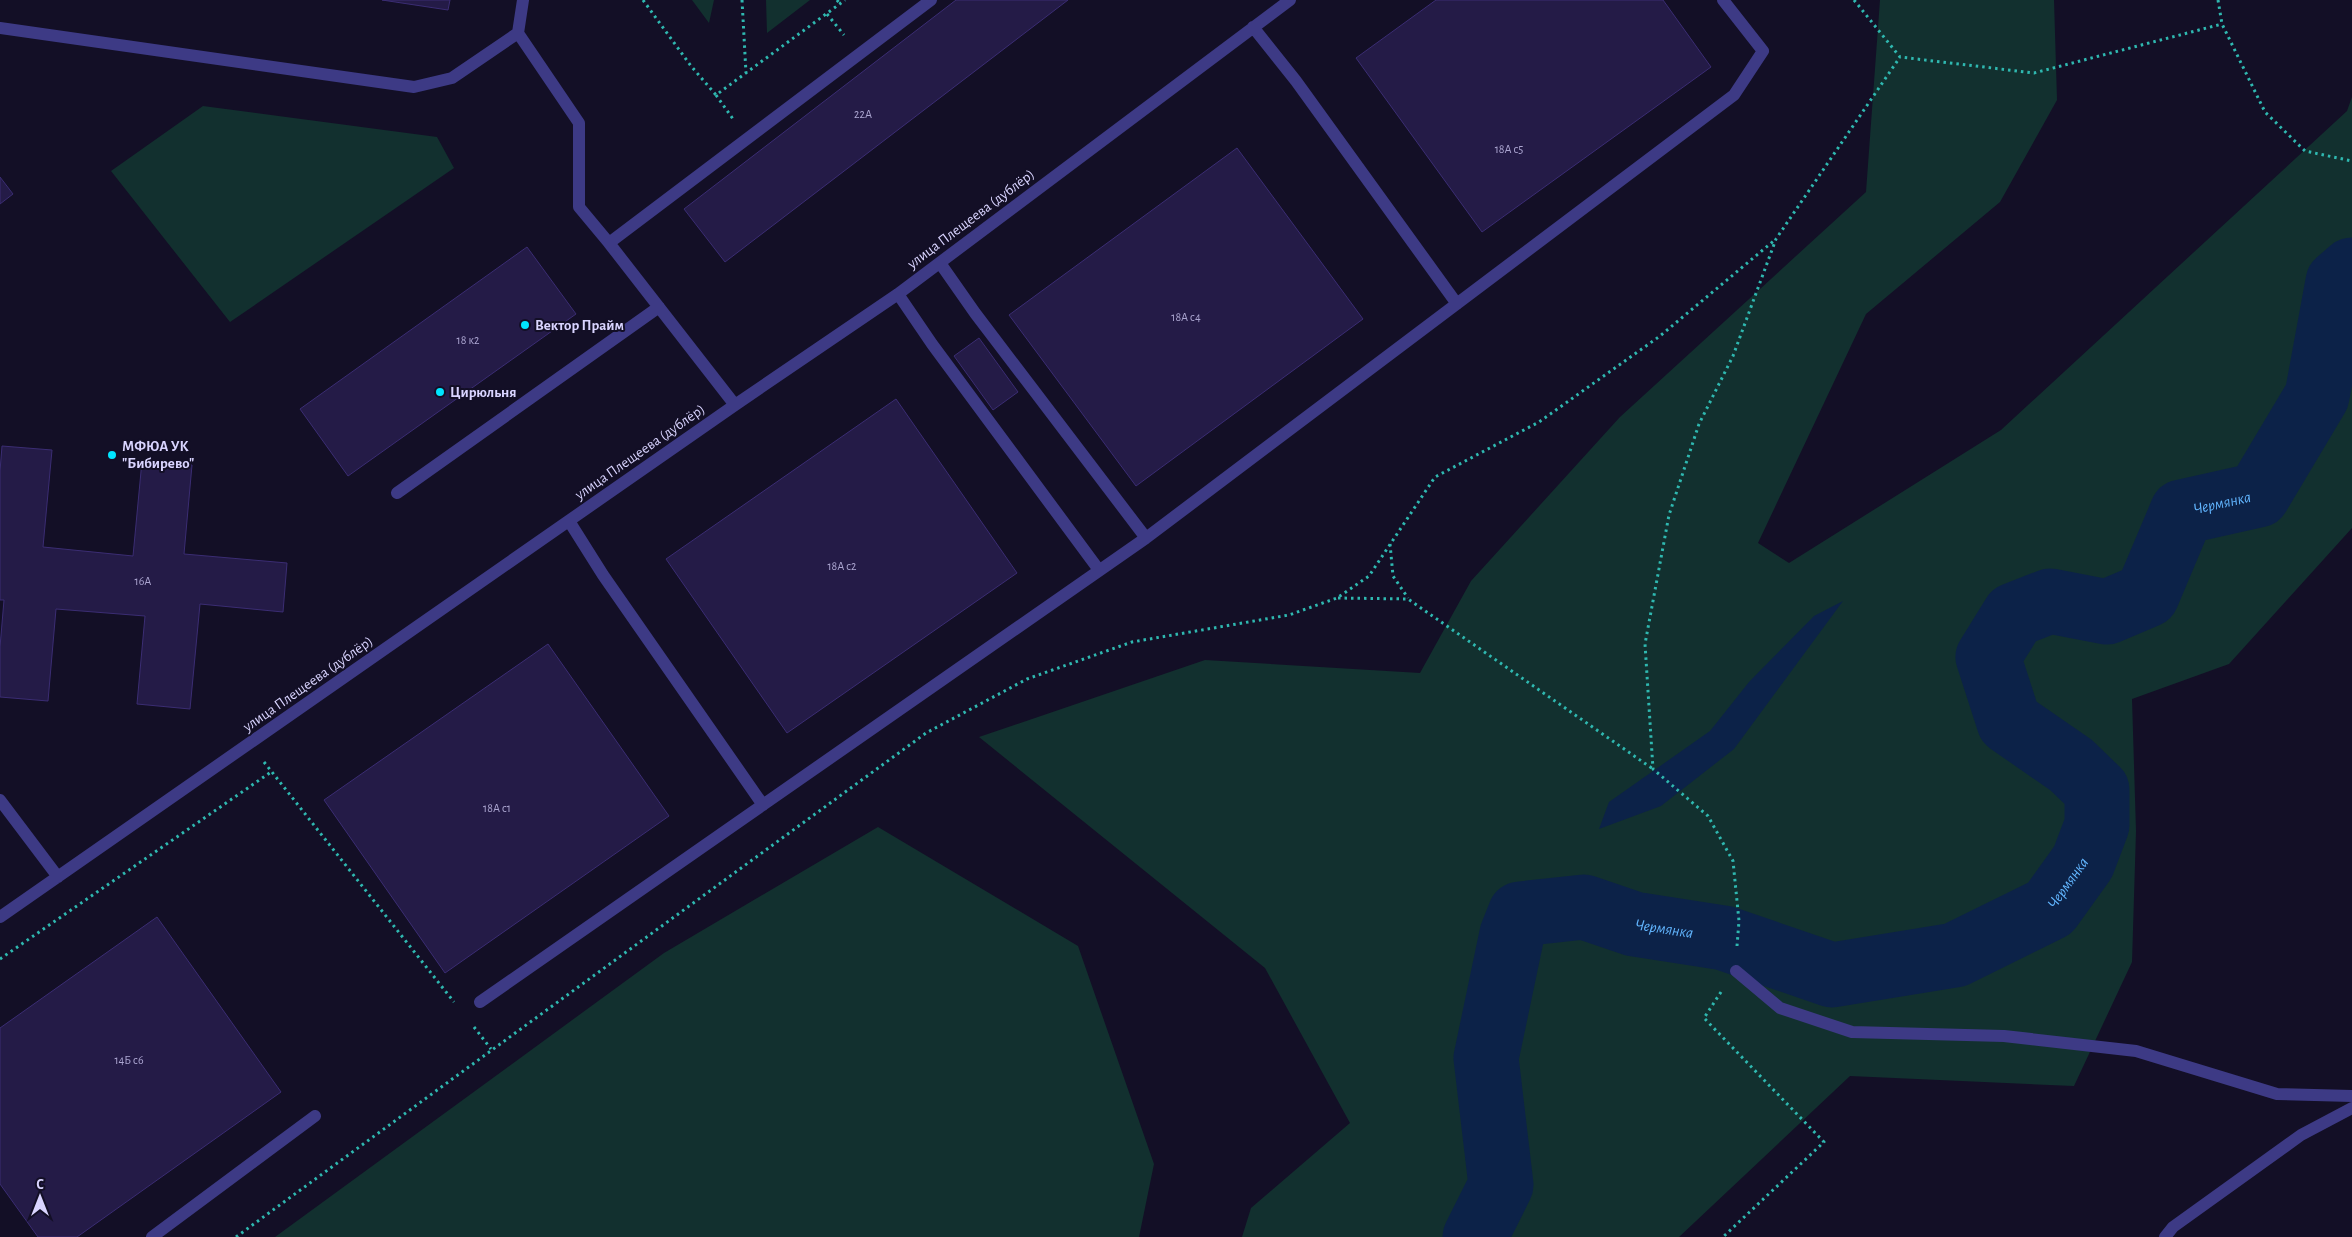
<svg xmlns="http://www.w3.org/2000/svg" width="2352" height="1237" viewBox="0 0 2352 1237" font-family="'Alegreya Sans',sans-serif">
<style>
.green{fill:#12302f}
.water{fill:#0c2248}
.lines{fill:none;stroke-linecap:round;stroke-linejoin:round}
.river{stroke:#0c2248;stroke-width:65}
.building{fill:#241b47;stroke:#3b2d73}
.path{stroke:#2fb8b0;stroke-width:3;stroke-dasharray:2.5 4;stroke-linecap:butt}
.minor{stroke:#3d3a85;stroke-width:12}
.poi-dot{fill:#00e5ff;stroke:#130f26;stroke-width:2}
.labels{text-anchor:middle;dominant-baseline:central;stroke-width:4;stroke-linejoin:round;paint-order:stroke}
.number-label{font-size:12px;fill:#aca6d1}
.street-label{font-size:15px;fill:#d9d4ff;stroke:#130f26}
.poi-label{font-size:15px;font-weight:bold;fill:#d9d4ff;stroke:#130f26;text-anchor:start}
.water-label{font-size:16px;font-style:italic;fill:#62b6ff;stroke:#130f26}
</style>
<rect width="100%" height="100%" fill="#130f26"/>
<path class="green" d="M692 0H714L709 23Z
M766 0H810L767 33Z
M1880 0H2054L2057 100 2000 202 1866 314 1758 543 1789 563 2001 430 2347 111 2352 97V528L2229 664 2132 699 2136 831 2132 962 2074 1086 1850 1076 1679 1237H1242L1251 1208 1350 1123 1265 968 979 737 1205 660 1420 673 1471 581 1620 417 1866 192Z
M203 106 437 137 454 168 230 322 111 171Z
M878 827 1078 946 1154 1164 1139 1237H275L664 953Z"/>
<path class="water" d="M1843 601 1734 749 1661 806 1599 829 1609 802 1710 731 1749 682 1814 616Z"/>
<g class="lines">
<path class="river" id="s1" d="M1475 1237 1501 1185 1486 1058 1512 934 1520 914 1584 907 1634 924 1724 938 1832 975 1955 955 2050 908 2083 862 2097 825V790L2071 765 2009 722 1988 657 2014 615 2050 601 2107 612 2147 595 2182 512 2258 495 2317 396 2338 282 2352 270"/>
</g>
<path class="building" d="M382 0H450L448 10Z
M956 0H1068L725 262 684 209Z
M1436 0H1663L1711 67 1482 232 1356 58Z
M1237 148 1363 319 1136 486 1009 315Z
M0 177 13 194 0 204Z
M527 247 576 314 348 476 300 409Z
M979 338 1018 392 993 410 954 356Z
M896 399 1017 573 787 733 666 559Z
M2 446 52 450 43 547 133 556 142 461 192 465 184 554 287 563 283 612 200 604 190 709 137 704 145 616 56 609 48 701 0 697V647L4 600H0V471Z
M548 644 669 816 445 973 324 800Z
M157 917 281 1092 77 1237H38L0 1184V1028Z"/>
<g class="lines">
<path class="path" d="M643 0 691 66 716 95 845 0
M742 0 746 73
M837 0 840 4
M1854 0 1900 57 2034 73 2222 24
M2218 0 2222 24 2265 112 2305 151 2352 161
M827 14 844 35
M716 95 733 119
M1390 544 1393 576 1408 598
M1338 598 1408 599 1653 769
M264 762 454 1002
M1737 946 1739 921 1733 861 1708 816 1653 769 1645 644 1669 515 1699 424 1733 356 1776 239 1900 57
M0 959 271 772
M1721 992 1704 1018 1824 1142 1723 1237
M474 1027 491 1049
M236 1237 926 733 1027 679 1132 642 1289 615 1337 598 1369 576 1435 477 1539 422 1660 336 1776 239"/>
<path class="minor" d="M1253 27 1296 81 1457 304
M0 28 414 87 452 78 518 33 523 0
M518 33 579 123V207L609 243
M940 263 975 313 1146 538
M898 294 932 344 1099 570
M735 405 609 243 931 0
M397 493 659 307
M569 521 603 575 763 805
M0 800 58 877
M0 917 735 405 898 294 1290 0
M1736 971 1780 1008 1852 1032 2004 1036 2136 1051 2277 1094 2352 1096
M480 1002 1146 538 1734 95 1763 51 1723 0
M152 1237 315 1116
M2165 1237 2173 1227 2301 1135 2352 1108"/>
</g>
<g class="poi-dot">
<circle cx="525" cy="325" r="5"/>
<circle cx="440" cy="392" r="5"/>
<circle cx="112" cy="455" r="5"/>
</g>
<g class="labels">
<g class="number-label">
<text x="863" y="114">22А</text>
<text x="1509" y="149">18А с5</text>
<text x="1186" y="317">18А с4</text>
<text x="468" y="340">18 к2</text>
<text x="842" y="566">18А с2</text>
<text x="143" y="581">16А</text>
<text x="497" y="808">18А с1</text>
<text x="129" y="1060">14Б с6</text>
</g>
<g class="street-label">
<text transform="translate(971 219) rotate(-37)">улица Плещеева (дублёр)</text>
<text transform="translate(640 452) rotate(-35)">улица Плещеева (дублёр)</text>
<text transform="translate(308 684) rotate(-35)">улица Плещеева (дублёр)</text>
</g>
<g class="poi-label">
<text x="535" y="325">Вектор Прайм</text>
<text x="450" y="392">Цирюльня</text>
<text x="122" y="446">МФЮА УК<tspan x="122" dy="17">"Бибирево"</tspan></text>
</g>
<g class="water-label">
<text stroke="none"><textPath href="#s1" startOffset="1519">Чермянка</textPath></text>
<text stroke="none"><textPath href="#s1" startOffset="918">Чермянка</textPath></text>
<text stroke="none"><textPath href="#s1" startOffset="482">Чермянка</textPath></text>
</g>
</g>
<g transform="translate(40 1197)" stroke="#130f26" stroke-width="4" paint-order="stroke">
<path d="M0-4L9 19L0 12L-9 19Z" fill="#d9d4ff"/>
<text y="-8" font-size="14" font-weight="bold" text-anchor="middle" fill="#d9d4ff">С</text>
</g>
</svg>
